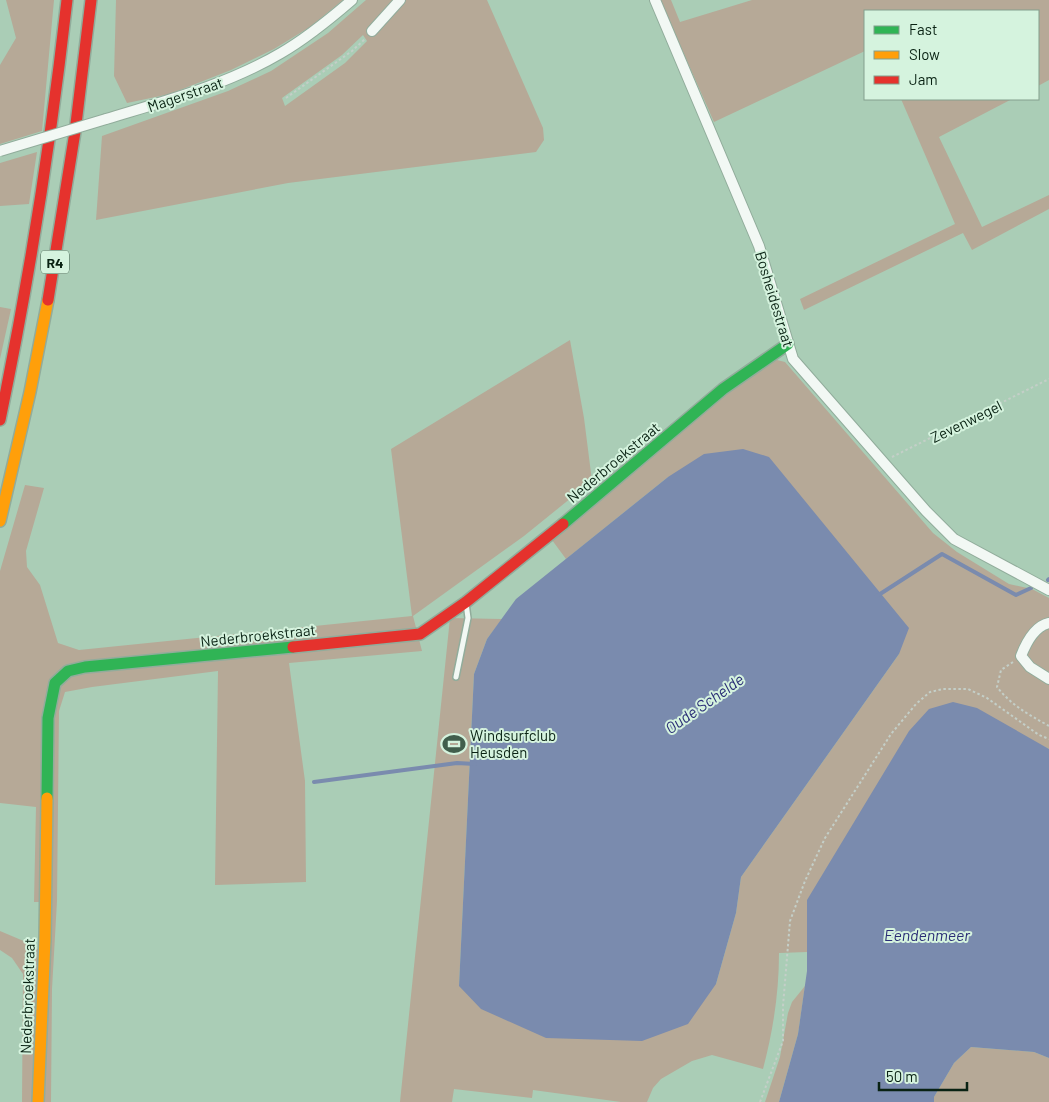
<svg xmlns="http://www.w3.org/2000/svg" width="1049" height="1102" viewBox="0 0 1049 1102" font-family="Barlow,sans-serif">
<style>
.green{fill:#b6a997;fill-rule:evenodd}
.water{fill:#7a8bae}
.lines{fill:none;stroke-linecap:round;stroke-linejoin:round}
.stream{stroke:#7a8bae;stroke-width:4}
.lane-casing{stroke:#91ac9b;stroke-width:8}
.street-casing{stroke:#91ac9b;stroke-width:12}
.fast-casing{stroke:#91ac9b;stroke-width:14}
.slow-casing{stroke:#91ac9b;stroke-width:14}
.jam-casing{stroke:#91ac9b;stroke-width:14}
.path{stroke:#c4cfc8;stroke-width:2;stroke-dasharray:2.5 2.5;stroke-linecap:butt}
.lane{stroke:#f2f8f4;stroke-width:5}
.street{stroke:#f2f8f4;stroke-width:10}
.fast{stroke:#30b455;stroke-width:11}
.slow{stroke:#ff9f0a;stroke-width:11}
.jam{stroke:#e5322d;stroke-width:11}
.street-bridge-casing{stroke:#91ac9b;stroke-width:12;stroke-linecap:butt}
.street-bridge{stroke:#f2f8f4;stroke-width:10}
.labels{text-anchor:middle;dominant-baseline:central;stroke-width:4;stroke-linejoin:round;paint-order:stroke}
.shield{fill:#d5f3de;stroke:#466150;stroke-width:1}
.shield-label{font-size:14px;font-weight:bold;fill:#092213}
.street-label{font-size:15px;fill:#092213;stroke:#d5f3de}
.poi-label{font-size:15px;fill:#092213;stroke:#d5f3de;text-anchor:start}
.water-label{font-size:16px;font-style:italic;fill:#2a2d76;stroke:#d5f3de}
</style>
<rect width="100%" height="100%" fill="#aacdb6"/>
<path class="green" d="M6 0H54L42 131 0 144V65L16 38Z
M116 0H343L310 27 274 49 231 70 170 94 127 103 114 76Z
M366 0H487L543 128 544 140 536 152 288 183 96 220 102 136 228 91 271 71 328 33ZM363 35 367 41 345 63 285 106 282 98 342 55Z
M660 0H671L680 22 752 0H1049V80L1038 86V11H865V51L714 122Z
M901 99H1012L939 137 982 227 1049 195V209L972 250 963 233 804 310 800 299 955 224Z
M37 152 29 204 0 206V163Z
M0 307 11 309 0 359Z
M570 340 584 418 592 481 524 536 413 616 422 651 289 663 305 781 306 882 215 885 218 671 92 687 65 692 59 711 57 901 52 989 51 1102H41L48 902H34L36 807 0 803V571L25 485 44 488 26 551 27 567 40 585 58 643 79 650 412 616 391 449Z
M777 360 785 362 933 533 957 552 1009 584 1032 589 1049 598V749L1034 742 807 900V952L779 953C779 993 773 1031 763 1069L712 1055 692 1061 661 1079 653 1088 647 1102H621L533 1090 532 1098 454 1089 452 1102H400L450 618 502 619 487 639 474 674 459 986 716 984 736 913 741 877 899 654 668 477 566 559 552 540 715 402 763 366Z
M0 931 26 942 39 950 32 1102H22L23 974 12 958 0 950Z
M805 986 798 1034 779 1102H765L780 1057 788 1013 792 1002Z
M971 1047 1034 1052 1049 1058V1102H934V1097L954 1063Z"/>
<path class="water" d="M743 449 769 457 909 628 899 654 741 877 736 913 716 984 688 1024 642 1041 546 1038 481 1009 459 986 474 674 487 639 516 599 668 477 704 454Z
M953 702 977 708 1049 749V1058L1034 1052 971 1047 954 1063 934 1097V1102H779L798 1034 807 971V900L909 731 929 709Z"/>
<g class="lines">
<path class="stream" d="M1048 580 1049 579
M877 596 942 554 1016 595 1031 588
M314 782 457 763 475 764"/>
<defs>
<path id="lane" d="M456 677 468 618 466 603"/>
<path id="street" d="M655 0 759 246 793 359 926 511 954 539 1049 590
M372 31 400 0
M106 119C165 101 227 85 281 53 307 38 330 19 352 0
M1049 623C1035 626 1026 643 1021 656L1030 667 1049 679"/>
<path id="fast" d="M563 524 723 389 788 344
M47 798 48 718 55 683 68 671 85 667 293 647"/>
<path id="slow" d="M0 521 30 392 48 300
M38 1102 45 940 47 798"/>
<path id="jam" d="M48 300 75 132 91 0
M0 420C29 281 51 141 67 0
M293 647 420 634 466 602 563 524"/>
</defs>
<use href="#lane" class="lane-casing"/>
<use href="#street" class="street-casing"/>
<use href="#fast" class="fast-casing"/>
<use href="#slow" class="slow-casing"/>
<use href="#jam" class="jam-casing"/>
<path class="path" d="M286 98 352 51 365 39
M892 457 1049 379
M1013 662 1001 670 997 687C1012 706 1028 714 1049 726
M760 1102 783 1041V1006L790 921 805 881 825 838 891 734 916 704 930 692 943 689H968L987 698 1039 735 1049 739"/>
<use href="#lane" class="lane"/>
<use href="#street" class="street"/>
<use href="#fast" class="fast"/>
<use href="#slow" class="slow"/>
<use href="#jam" class="jam"/>
<defs>
<path id="street-bridge" d="M0 151 106 119"/>
</defs>
<use href="#street-bridge" class="street-bridge-casing"/>
<use href="#street-bridge" class="street-bridge"/>
</g>
<defs>
<symbol id="stadium-bare" viewBox="-9 -9 18 18"><path d="M0-5a6.5 5 0 1 0 0 10a6.5 5 0 1 0 0-10ZM-3.5-1.8h7v3.6h-7Z" fill="#415e4c" stroke="#d5f3de" stroke-width="2.5" paint-order="stroke"/></symbol>
</defs>
<g fill-rule="evenodd">
<use href="#stadium-bare" x="438" y="728" width="32" height="32"/>
</g>
<g class="labels">
<rect class="shield" x="41" y="250.5" width="28" height="23" rx="4"/>
<g class="shield-label">
<text x="55" y="262">R4</text>
</g>
<g class="street-label">
<text transform="translate(185 94) rotate(-19)">Magerstraat</text>
<text transform="translate(775 299) rotate(73)">Bosheidestraat</text>
<text transform="translate(966 421) rotate(-26)">Zevenwegel</text>
<text transform="translate(613 462) rotate(-40)">Nederbroekstraat</text>
<text transform="translate(258 635) rotate(-6)">Nederbroekstraat</text>
<text transform="translate(27 996) rotate(-88)">Nederbroekstraat</text>
</g>
<g class="poi-label">
<text x="470" y="735">Windsurfclub<tspan x="470" dy="17">Heusden</tspan></text>
</g>
<g class="water-label">
<text transform="translate(704 703) rotate(-35)">Oude Schelde</text>
<text x="927" y="934">Eendenmeer</text>
</g>
</g>
<rect x="864" y="10" width="175" height="90" fill="#d5f3de" stroke="#839f8d"/>
<rect x="874" y="26" width="25" height="8" fill="#30b455" stroke="#839f8d"/>
<text x="909" y="35" font-size="15" fill="#092213">Fast</text>
<rect x="874" y="51" width="25" height="8" fill="#ff9f0a" stroke="#839f8d"/>
<text x="909" y="60" font-size="15" fill="#092213">Slow</text>
<rect x="874" y="76" width="25" height="8" fill="#e5322d" stroke="#839f8d"/>
<text x="909" y="85" font-size="15" fill="#092213">Jam</text>
<path d="M879 1082v8h88v-8" fill="none" stroke="#092213" stroke-width="2.5"/>
<text x="886" y="1082" font-size="15" fill="#092213" stroke="#d5f3de" stroke-width="4" paint-order="stroke">50 m</text>
</svg>
